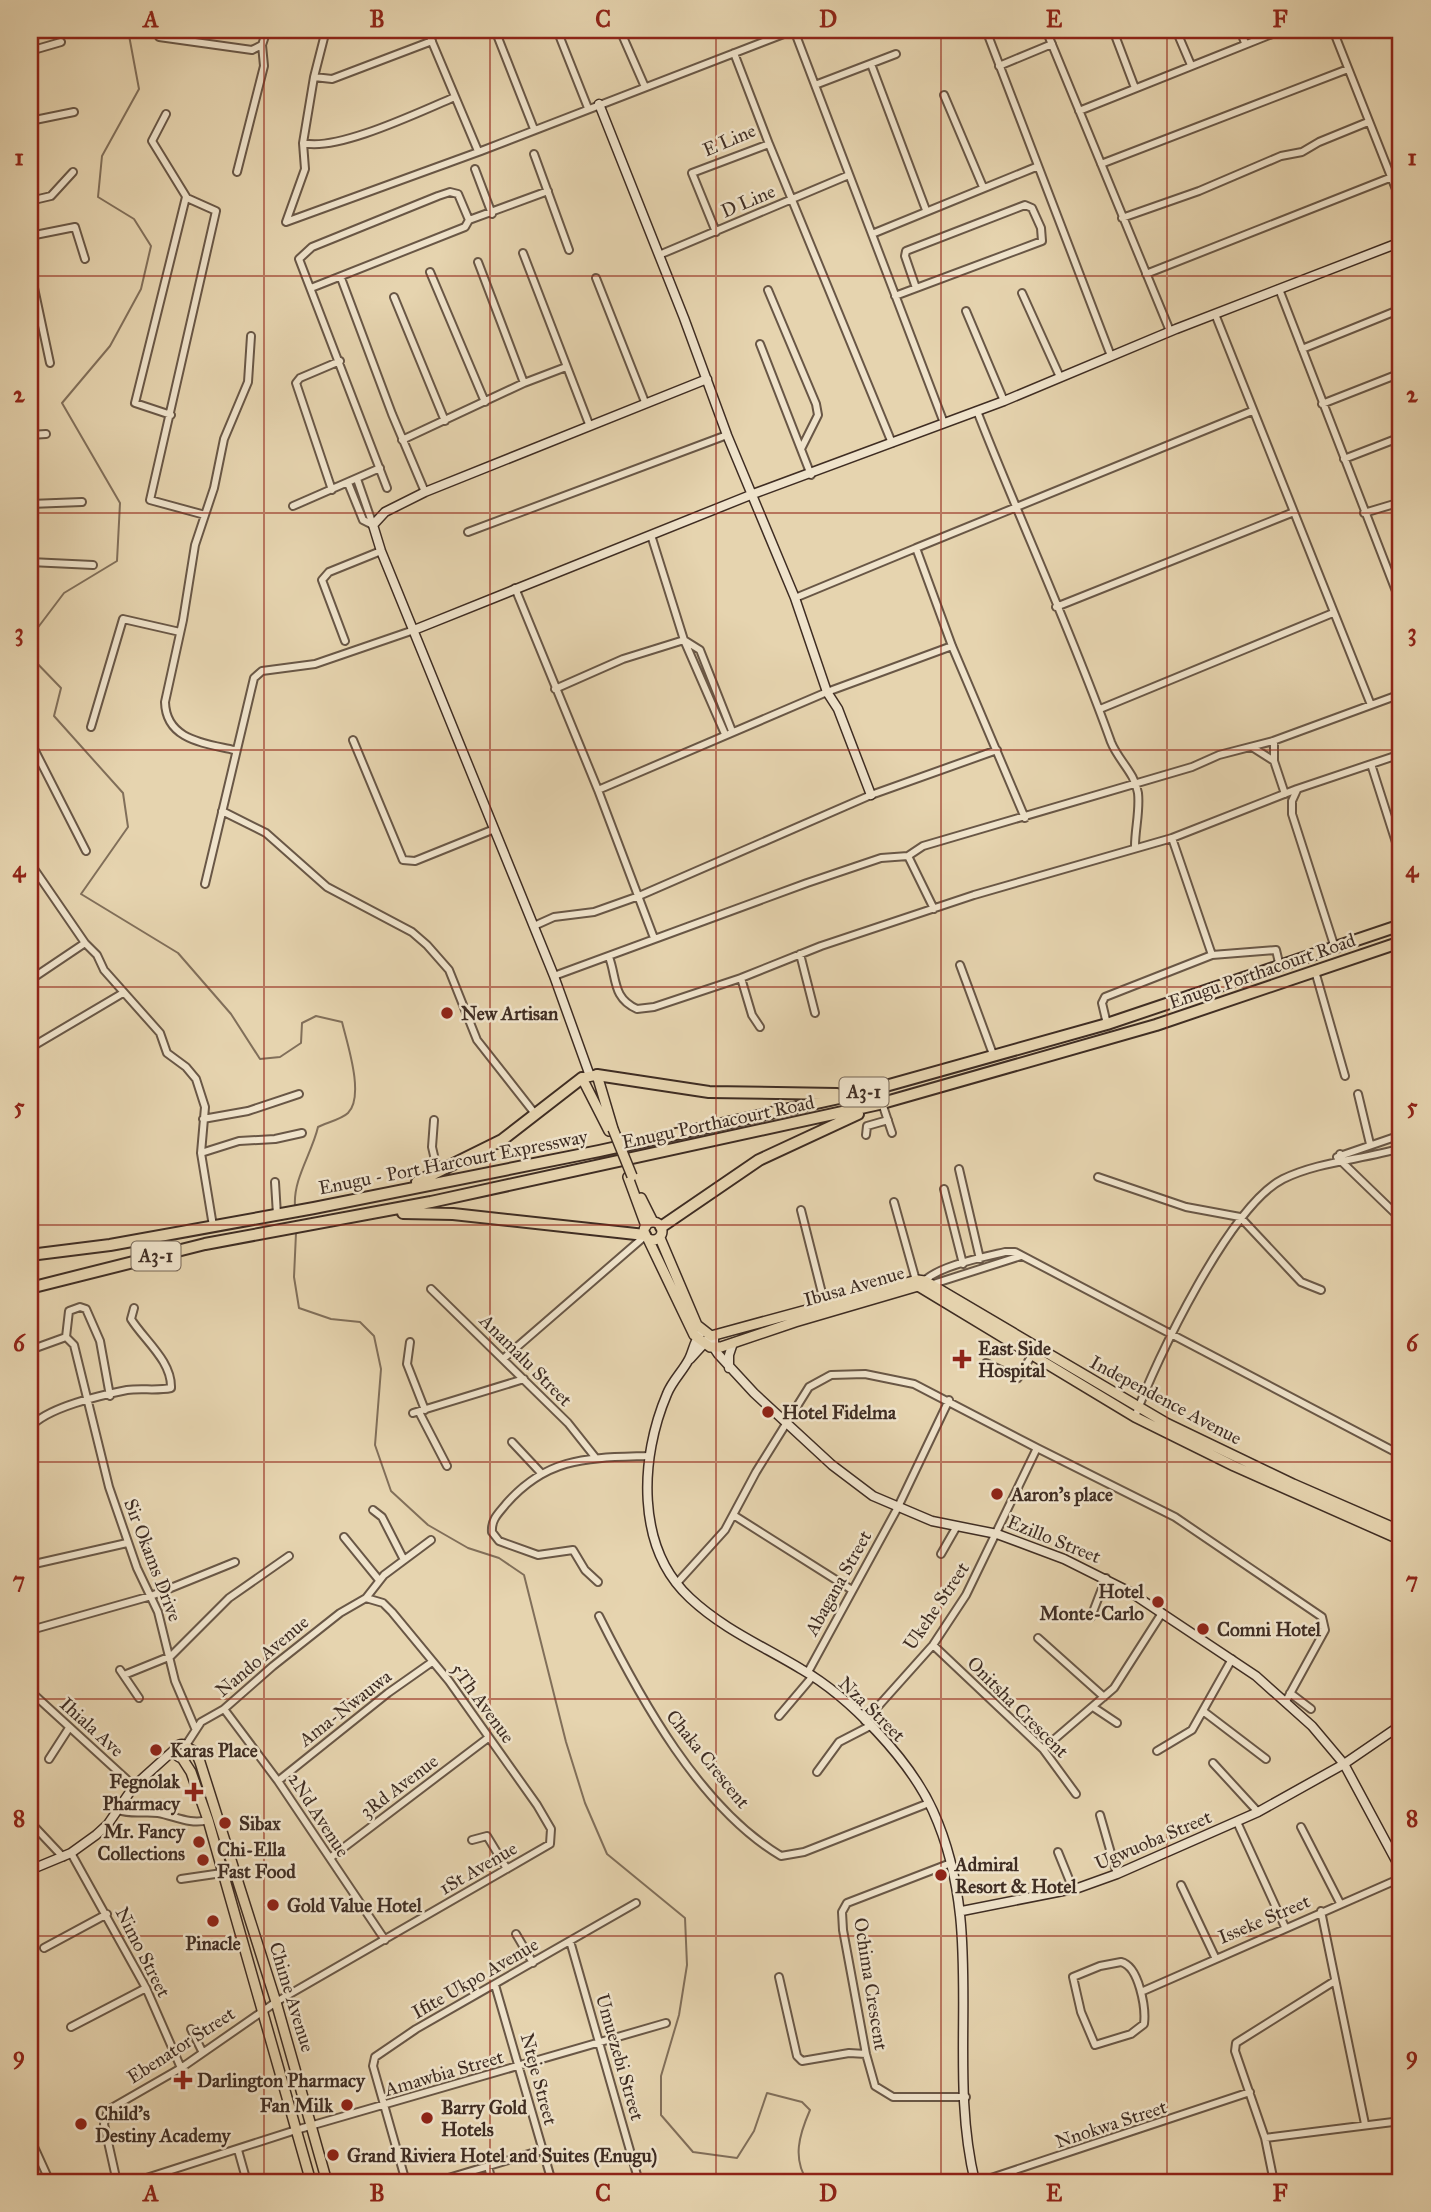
<svg xmlns="http://www.w3.org/2000/svg" width="1431" height="2212" viewBox="0 0 1431 2212" font-family="'IM FELL Great Primer',serif">
<style>
.lines{fill:none;stroke-linecap:round;stroke-linejoin:round}
.stream{stroke:#816f5a;stroke-width:2}
.street-casing{stroke:#695746;stroke-width:10}
.secondary-casing{stroke:#3f2d23;stroke-width:11}
.primary-casing{stroke:#3f2d23;stroke-width:12}
.highway-casing{stroke:#3f2d23;stroke-width:14}
.street{stroke:#efe3cb;stroke-width:6}
.secondary{stroke:#efe3cb;stroke-width:8}
.primary{stroke:#e6d4af;stroke-width:9}
.highway{stroke:#e6d4af;stroke-width:10}
.primary-bridge-casing{stroke:#3f2d23;stroke-width:12;stroke-linecap:butt}
.primary-bridge{stroke:#e6d4af;stroke-width:9}
.grid{fill:none;stroke:#8f2418;stroke-width:2;stroke-opacity:0.55}
.poi-dot{fill:#8f2418;stroke:#efe3cb;stroke-width:2.5}
.labels{text-anchor:middle;dominant-baseline:central;stroke-width:5;stroke-linejoin:round;paint-order:stroke}
.shield{fill:#efe3cb;stroke:#746455;stroke-width:2}
.shield-label{font-size:18px;font-weight:bold;fill:#3f2d23}
.street-label{font-size:19px;fill:#3f2d23;stroke:#efe3cb}
.poi-label{font-size:19px;font-weight:bold;fill:#3f2d23;stroke:#efe3cb;text-anchor:start}
.neatline{fill:none;stroke:#8f2418;stroke-width:2.5}
.grid-label{font-size:23px;text-anchor:middle;font-weight:bold;fill:#8f2418}
</style>
<rect width="100%" height="100%" fill="#e6d4af"/>
<filter id="stains"><feTurbulence type="fractalNoise" baseFrequency=".00286" numOctaves="4"/><feColorMatrix values="0 0 0 0 .2 0 0 0 0 .09 0 0 0 0 .02 0 0 0 .5 -.17"/></filter>
<radialGradient id="worn" r=".72"><stop offset=".6" stop-color="#630" stop-opacity="0"/><stop offset="1" stop-color="#630" stop-opacity=".3"/></radialGradient>
<g class="lines">
<path class="stream" d="M30 638 64 593 117 561 120 503 62 403 110 346 141 289 151 246 134 219 98 197 102 156 139 89 128 30
M30 656 61 688 54 716 123 793 128 827 81 894 178 953 231 1014 260 1059 280 1057 301 1043 302 1023 316 1016 342 1022C347 1043 365 1096 348 1113 342 1119 326 1123 318 1127 312 1153 293 1179 295 1206
M296 1233 294 1277 299 1308 331 1319 360 1322 374 1336 381 1369 375 1445 391 1491 428 1525 468 1548 499 1558 524 1575 566 1742 585 1803 607 1854 685 1918 687 1965 679 2015 661 2076V2115L693 2152 737 2158 754 2131 767 2093 802 2102 810 2110C799 2135 792 2159 808 2182"/>
<defs>
<path id="street" d="M326 30 314 77 303 143 305 169 286 222 481 151 794 30
M427 30 478 151
M495 30 534 129
M557 30 588 108
M620 30 645 87
M794 30 944 423
M986 30 1111 356
M1046 30 1170 331
M1113 30 1135 88
M1176 30 1191 65
M1240 30 1245 43
M1333 30 1401 202
M159 37 252 50 262 45 267 30
M30 51 61 42
M871 64 926 210
M999 66 1052 44
M314 77 332 79 432 41
M815 85 896 54
M944 95 983 187
M1079 111 1282 30
M166 114 152 141 187 198 216 211 150 500 205 515
M30 121 74 112
M303 143C337 152 421 111 455 97
M769 144 892 443
M534 154 569 250
M1101 164 1348 69
M475 169 492 214
M237 172 264 66 262 45
M30 201 51 196 73 172
M1122 218 1199 191 1281 156 1302 152 1319 142 1368 122
M469 220 548 191
M716 232 692 173 769 144 734 53
M872 234 1036 167
M30 236 75 227 85 259
M523 253 589 424
M659 255 849 175
M478 262 524 383
M30 269 50 363
M430 272 485 402
M1146 274 1392 177
M341 278 392 414 425 492
M596 278 645 402
M311 288 465 227 469 220 458 194 450 192 438 196 312 247 299 259 387 488
M1279 289 1401 604
M768 290 816 404 818 415 801 449
M1022 293 1060 377
M895 296 1042 241 1041 228 1032 208 1025 205 906 251 905 256 916 288
M394 297 445 421
M966 311 1004 401
M1215 314 1371 705
M760 344 811 475
M1302 349 1401 309
M1322 404 1401 373
M977 411C1020 521 1071 630 1111 742 1118 760 1135 773 1138 793 1140 811 1135 829 1135 846
M171 415 135 403 186 197
M30 435 46 434
M402 440 524 383 566 367
M1344 459 1401 437
M357 479 373 525
M348 483 363 520 373 525
M332 490 296 383 300 378 340 361
M30 504 82 502
M293 506 380 468
M1364 513 1401 502
M468 532 727 435
M651 535 684 640 725 734
M916 548 1252 411
M30 562 93 565
M515 588 598 790 654 938
M795 598 916 548 952 646 1025 818
M1056 607 1294 512
M345 641 322 580 329 572 381 551
M555 689 623 659 684 640 700 650 732 731
M1100 709 1333 613
M91 727 123 619 180 632
M353 740 403 860 415 861 492 830
M30 741 86 851
M1274 741V761L1285 794
M1252 747 1274 761
M234 750C204 743 166 740 165 702L183 620 195 545 214 488 224 439 248 382 251 336
M1371 764 1401 858
M598 790 827 692 952 646
M1297 790 1292 801V814L1335 948
M222 811 266 833 327 887 412 932 427 945 449 970 477 1040 536 1115
M1172 838 1212 955 1276 950 1280 967
M908 856 934 909
M30 863 85 943 97 955 104 970 160 1033 167 1053 186 1067 196 1079 205 1107 201 1153 213 1226
M205 884 254 678 262 671 315 664 414 630
M534 926 554 917 594 912 639 896 871 795 997 750
M800 954 815 1013
M609 957C617 978 612 998 637 1009L654 1007 741 978 821 946 974 895 1172 838 1297 789 1401 754
M960 965 994 1057
M1315 971 1345 1076
M554 976 807 883 881 858 908 856 923 846 1192 767 1219 755 1273 741 1401 694
M741 978 752 1015 760 1027
M30 980 85 943
M1107 1024 1102 1003 1105 997 1212 955
M30 1048 123 993
M1358 1094 1370 1144
M882 1103 892 1133
M203 1119 248 1111 299 1094
M434 1120 432 1147 438 1173
M866 1135 867 1126 888 1120
M201 1153 239 1141 275 1139 302 1133
M1340 1154 1342 1162 1401 1219
M1337 1157 1401 1135
M959 1169 980 1259
M1098 1177 1186 1207 1240 1217 1301 1282 1321 1290
M275 1182 277 1215
M944 1189 963 1264
M894 1202 917 1284
M801 1210 825 1305
M922 1284C933 1267 984 1257 1005 1252H1015L1401 1455
M930 1285 1021 1256
M431 1289 568 1423 595 1457
M66 1337 69 1311 80 1307 86 1309 100 1341 110 1396
M410 1342 407 1364 425 1410
M30 1350 66 1337 74 1345 109 1487 137 1568 158 1612 175 1681 195 1728
M503 1359 645 1236
M986 1363 1018 1378 1032 1355
M419 1412 447 1466
M413 1413 524 1379
M1135 1417C1156 1359 1230 1206 1283 1179 1320 1161 1362 1160 1401 1148
M30 1428C45 1408 102 1395 127 1390 141 1388 157 1391 171 1388 172 1361 144 1340 131 1319L134 1308
M512 1442 542 1474
M373 1510 382 1517 404 1560
M735 1516 852 1590
M344 1537 379 1580
M941 1554 957 1526
M30 1565 127 1543
M598 1582 585 1570 573 1550 538 1555 499 1541 492 1532C491 1519 499 1513 506 1504 548 1456 589 1458 648 1456
M677 1583 725 1530 756 1472 809 1387 831 1375 865 1374 914 1384 1037 1448
M366 1598 384 1575 431 1540
M599 1616C640 1698 700 1808 781 1856L804 1852 929 1803
M1091 1617 1106 1578
M38 1628 151 1596 235 1562
M1038 1638 1104 1697
M1398 1639H1401
M933 1645 1043 1749 1076 1794
M120 1670 139 1698
M808 1672 897 1509 949 1400
M124 1675 171 1656 229 1598 289 1556
M30 1691 134 1786
M1290 1693 1311 1709
M1093 1707 1117 1723
M224 1709 278 1781 385 1940
M1203 1711 1266 1759
M779 1716 813 1676
M865 1721 933 1645 966 1595 1037 1448 1175 1517 1322 1617 1325 1630 1286 1701
M186 1745 201 1722 224 1709 273 1666 340 1613 366 1598
M1043 1749 1114 1688 1162 1613
M1157 1751 1192 1730 1232 1659
M49 1759 69 1728
M1213 1763 1258 1812
M817 1772 839 1742 870 1726
M278 1781 388 1693 432 1662
M118 1810C133 1815 143 1811 158 1813 175 1816 190 1825 208 1820
M1100 1815 1117 1874
M30 1822 63 1857
M1237 1822 1285 1927
M1301 1827 1340 1903
M472 1840 487 1836 507 1869
M1058 1852 1073 1889
M71 1853 146 1988 181 2068
M330 1858 488 1738
M951 1863 847 1903 842 1912 843 1930 866 2054 875 2086 893 2097H966
M181 1879 222 1873
M1181 1885 1215 1957
M1321 1911 1365 2124
M516 1934 533 1963
M570 1941 639 2182
M44 1948 107 1914
M1121 1962C1139 1966 1146 2008 1144 2024L1131 2034 1095 2045 1081 2012 1073 1977 1100 1966Z
M779 1977 797 2056 802 2061 849 2053 866 2054
M495 1985 552 2182
M1141 1992 1401 1878
M71 2027 146 1988
M191 2029 202 2051
M30 2138 50 2182
M1265 2138 1401 2121
M238 2150 247 2182
M488 2166 492 2182
M117 2182 104 2124 108 2110 181 2068 276 2002 550 1844 551 1829 537 1805 449 1681 392 1612 383 1603 366 1598
M134 2182 296 2130 666 2023
M406 2182 373 2066 375 2057 416 2029 636 1903
M435 2182 542 2150
M979 2182 1250 2092
M1274 2182 1265 2138 1235 2051 1236 2043 1333 1982"/>
<path id="secondary" d="M599 104 684 318 727 435 795 598 827 692 838 709 871 795
M414 630 753 494 1004 401 1176 329 1401 242
M590 1076 554 976 381 551 373 525 385 512 425 492 707 379
M700 1334C694 1342 693 1351 689 1359 683 1371 672 1381 667 1394 640 1457 635 1547 690 1598 723 1629 763 1646 801 1669 850 1697 910 1760 933 1811 988 1932 945 2059 975 2182
M714 1337V1348L718 1354 754 1393 832 1465 873 1496 932 1521 997 1534 1064 1559 1130 1592 1256 1676 1312 1726 1344 1764 1401 1870
M690 1359 709 1338
M729 1368V1355L733 1343
M175 1751a7 7 0 1 1 14 0a7 7 0 1 1-14 0Z
M30 1870 71 1853 96 1835 108 1824 134 1786 174 1750
M962 1911 1078 1888 1117 1874 1258 1812 1344 1764 1401 1725"/>
<path id="primary" d="M609 1131 582 1078 597 1075 613 1129
M628 1177 646 1226
M641 1198 653 1222
M644 1231a9 9 0 1 1 18 0a9 9 0 1 1-18 0Z
M660 1238 697 1325 711 1336 917 1280 925 1281 1166 1423 1293 1484 1401 1531
M648 1239 694 1335 710 1347H721L795 1322 918 1286 1135 1417 1234 1466 1401 1540
M188 1748 196 1752 200 1762 276 2002 327 2182
M182 1758 191 1772 208 1820 311 2182"/>
<path id="highway" d="M597 1075 709 1092 837 1094
M417 1182 502 1140 582 1078
M403 1213 453 1214 645 1235
M661 1227 759 1160 858 1114
M30 1255 110 1245 314 1208 599 1151 857 1094 1107 1024 1401 925
M30 1288 205 1244 431 1202 879 1104 1156 1025 1401 942"/>
</defs>
<use href="#street" class="street-casing"/>
<use href="#secondary" class="secondary-casing"/>
<use href="#primary" class="primary-casing"/>
<use href="#highway" class="highway-casing"/>
<use href="#street" class="street"/>
<use href="#secondary" class="secondary"/>
<use href="#primary" class="primary"/>
<use href="#highway" class="highway"/>
<defs>
<path id="primary-bridge" d="M613 1129 632 1176"/>
</defs>
<use href="#primary-bridge" class="primary-bridge-casing"/>
<use href="#primary-bridge" class="primary-bridge"/>
</g>
<path class="grid" d="M264 30V2182M490 30V2182M716 30V2182M941 30V2182M1167 30V2182M30 276H1401M30 513H1401M30 750H1401M30 987H1401M30 1225H1401M30 1462H1401M30 1699H1401M30 1936H1401"/>
<g class="poi-dot">
<circle cx="447" cy="1013" r="7"/>
<path d="M958.5 1348.5h7v7h7v7h-7v7h-7v-7h-7v-7h7z"/>
<circle cx="768" cy="1412" r="7"/>
<circle cx="997" cy="1494" r="7"/>
<circle cx="1158" cy="1602" r="7"/>
<circle cx="1203" cy="1629" r="7"/>
<circle cx="156" cy="1750" r="7"/>
<path d="M190.5 1781.5h7v7h7v7h-7v7h-7v-7h-7v-7h7z"/>
<circle cx="225" cy="1823" r="7"/>
<circle cx="199" cy="1842" r="7"/>
<circle cx="203" cy="1860" r="7"/>
<circle cx="941" cy="1875" r="7"/>
<circle cx="273" cy="1905" r="7"/>
<circle cx="213" cy="1921" r="7"/>
<path d="M179.5 2069.5h7v7h7v7h-7v7h-7v-7h-7v-7h7z"/>
<circle cx="347" cy="2105" r="7"/>
<circle cx="427" cy="2118" r="7"/>
<circle cx="81" cy="2124" r="7"/>
<circle cx="333" cy="2155" r="7"/>
</g>
<g class="labels">
<g class="shield">
<rect x="839.5" y="1077.5" width="49" height="29" rx="5"/>
<rect x="131.5" y="1241.5" width="49" height="29" rx="5"/>
</g>
<g class="shield-label">
<text x="864" y="1092">A3-1</text>
<text x="156" y="1256">A3-1</text>
</g>
<g class="street-label">
<text transform="translate(729 140) rotate(-23)">E Line</text>
<text transform="translate(748 201) rotate(-23)">D Line</text>
<text transform="translate(1262 971) rotate(-19)">Enugu Porthacourt Road</text>
<text transform="translate(718 1122) rotate(-12)">Enugu Porthacourt Road</text>
<text transform="translate(453 1162) rotate(-11)">Enugu - Port Harcourt Expressway</text>
<text transform="translate(854 1286) rotate(-16)">Ibusa Avenue</text>
<text transform="translate(526 1360) rotate(45)">Anamalu Street</text>
<text transform="translate(1166 1400) rotate(28)">Independence Avenue</text>
<text transform="translate(1054 1539) rotate(22)">Ezillo Street</text>
<text transform="translate(153 1560) rotate(69)">Sir Okams Drive</text>
<text transform="translate(838 1583) rotate(-61)">Abagana Street</text>
<text transform="translate(936 1606) rotate(-56)">Ukehe Street</text>
<text transform="translate(262 1656) rotate(-40)">Nando Avenue</text>
<text transform="translate(483 1703) rotate(54)">5Th Avenue</text>
<text transform="translate(1018 1707) rotate(45)">Onitsha Crescent</text>
<text transform="translate(345 1708) rotate(-38)">Ama-Nwauwa</text>
<text transform="translate(872 1709) rotate(44)">Nza Street</text>
<text transform="translate(92 1727) rotate(42)">Ihiala Ave</text>
<text transform="translate(708 1759) rotate(51)">Chaka Crescent</text>
<text transform="translate(399 1786) rotate(-37)">3Rd Avenue</text>
<text transform="translate(319 1815) rotate(57)">2Nd Avenue</text>
<text transform="translate(1153 1840) rotate(-23)">Ugwuoba Street</text>
<text transform="translate(478 1868) rotate(-30)">1St Avenue</text>
<text transform="translate(1264 1919) rotate(-23)">Isseke Street</text>
<text transform="translate(143 1952) rotate(63)">Nimo Street</text>
<text transform="translate(475 1978) rotate(-30)">Ifite Ukpo Avenue</text>
<text transform="translate(871 1984) rotate(81)">Ochima Crescent</text>
<text transform="translate(292 1997) rotate(73)">Chime Avenue</text>
<text transform="translate(181 2045) rotate(-33)">Ebenator Street</text>
<text transform="translate(620 2057) rotate(74)">Umuezebi Street</text>
<text transform="translate(444 2073) rotate(-16)">Amawbia Street</text>
<text transform="translate(539 2079) rotate(75)">Nteje Street</text>
<text transform="translate(1111 2124) rotate(-18)">Nnokwa Street</text>
</g>
<g class="poi-label">
<text x="461" y="1013">New Artisan</text>
<text x="978" y="1348">East Side<tspan x="978" dy="22">Hospital</tspan></text>
<text x="782" y="1412">Hotel Fidelma</text>
<text x="1011" y="1494">Aaron’s place</text>
<text x="1144" y="1591" text-anchor="end">Hotel<tspan x="1144" dy="22">Monte-Carlo</tspan></text>
<text x="1217" y="1629">Comni Hotel</text>
<text x="170" y="1750">Karas Place</text>
<text x="180" y="1781" text-anchor="end">Fegnolak<tspan x="180" dy="22">Pharmacy</tspan></text>
<text x="239" y="1823">Sibax</text>
<text x="185" y="1831" text-anchor="end">Mr. Fancy<tspan x="185" dy="22">Collections</tspan></text>
<text x="217" y="1849">Chi-Ella<tspan x="217" dy="22">Fast Food</tspan></text>
<text x="955" y="1864">Admiral<tspan x="955" dy="22">Resort &amp; Hotel</tspan></text>
<text x="287" y="1905">Gold Value Hotel</text>
<text x="213" y="1943" text-anchor="middle">Pinacle</text>
<text x="197" y="2080">Darlington Pharmacy</text>
<text x="333" y="2105" text-anchor="end">Fan Milk</text>
<text x="441" y="2107">Barry Gold<tspan x="441" dy="22">Hotels</tspan></text>
<text x="95" y="2113">Child's<tspan x="95" dy="22">Destiny Academy</tspan></text>
<text x="347" y="2155">Grand Riviera Hotel and Suites (Enugu)</text>
</g>
</g>
<rect width="1431" height="2212" fill="none" stroke="#e6d4af" stroke-width="77"/>
<rect x="38" y="38" width="1354" height="2136" class="neatline"/>
<g class="grid-label">
<text x="151" y="27">A</text>
<text x="377" y="27">B</text>
<text x="603" y="27">C</text>
<text x="828" y="27">D</text>
<text x="1054" y="27">E</text>
<text x="1280" y="27">F</text>
<text x="19" y="165">1</text>
<text x="1412" y="165">1</text>
<text x="19" y="402">2</text>
<text x="1412" y="402">2</text>
<text x="19" y="640">3</text>
<text x="1412" y="640">3</text>
<text x="19" y="877">4</text>
<text x="1412" y="877">4</text>
<text x="19" y="1114">5</text>
<text x="1412" y="1114">5</text>
<text x="19" y="1351">6</text>
<text x="1412" y="1351">6</text>
<text x="19" y="1588">7</text>
<text x="1412" y="1588">7</text>
<text x="19" y="1826">8</text>
<text x="1412" y="1826">8</text>
<text x="19" y="2063">9</text>
<text x="1412" y="2063">9</text>
<text x="151" y="2201">A</text>
<text x="377" y="2201">B</text>
<text x="603" y="2201">C</text>
<text x="828" y="2201">D</text>
<text x="1054" y="2201">E</text>
<text x="1280" y="2201">F</text>
</g>
<rect width="100%" height="100%" filter="url(#stains)"/>
<rect width="100%" height="100%" fill="url(#worn)"/>
</svg>
